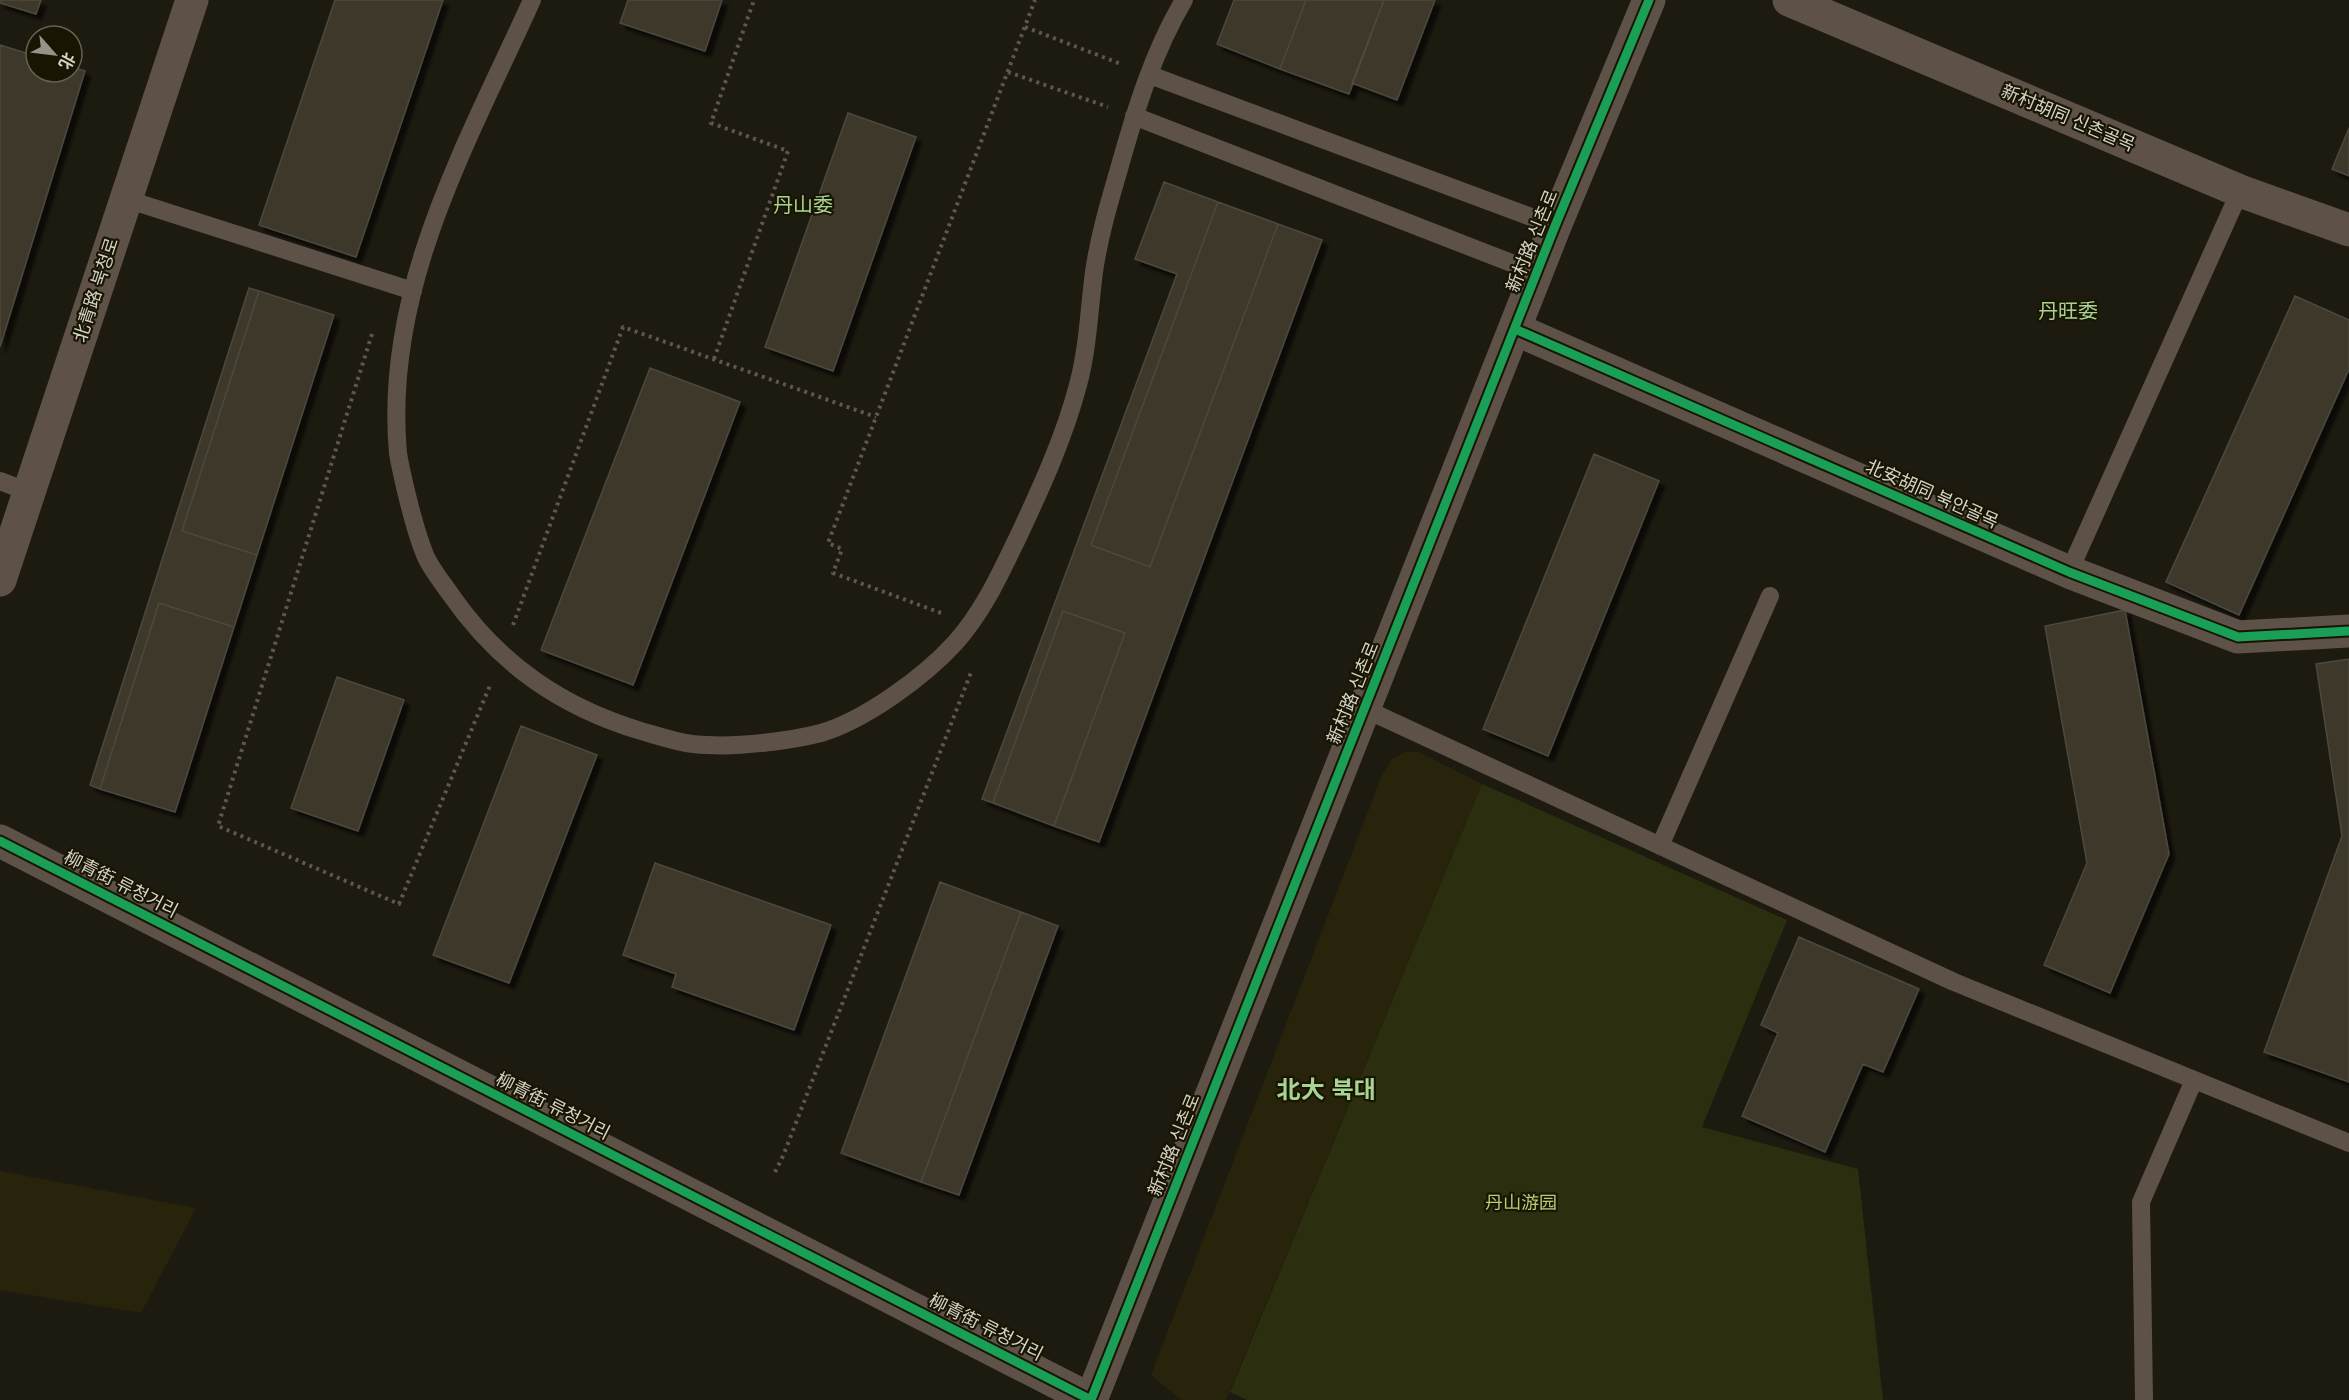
<svg xmlns="http://www.w3.org/2000/svg" width="2349" height="1400" viewBox="0 0 2349 1400" font-family="Montserrat,'Noto Sans SC','Noto Sans KR',sans-serif">
<style>
.built{fill:#28240b}
.green{fill:#2b2f10}
.building{fill:#3d3929;stroke:#4b483f;stroke-width:1.5;filter:url(#shadow)}
.lines{fill:none;stroke-linecap:round;stroke-linejoin:round}
.path{stroke:#5e564f;stroke-width:4;stroke-dasharray:3 4.5;stroke-linecap:butt}
.service{stroke:#5e5248;stroke-width:18}
.minor{stroke:#5e5248;stroke-width:33}
.tertiary{stroke:#5e5248;stroke-width:33}
.cycleway-casing{stroke:#181503;stroke-width:13}
.cycleway{stroke:#1a9f57;stroke-width:9}
.labels{text-anchor:middle;dominant-baseline:central;stroke-width:4.5;stroke-linejoin:round;paint-order:stroke}
.street-label{font-size:18px;fill:#d5d3c7;stroke:#181503}
.park-label{font-size:18px;fill:#bdca75;stroke:#181503}
.neighbourhood-label{font-size:20px;fill:#a8d493;stroke:#181503}
.district-label{font-size:24px;font-weight:bold;fill:#a8d493;stroke:#181503}
</style>
<defs>
<filter id="shadow"><feDropShadow dx="5.5" dy="5.5" stdDeviation="1.5" flood-color="#0009"/></filter>
</defs>
<rect width="100%" height="100%" fill="#1d1a10"/>
<path class="built" d="M1406 752H1419L1482 784 1226 1400H1181L1151 1375 1382 775 1393 758Z
M0 1171 196 1208 141 1313 0 1290Z"/>
<path class="green" d="M1482 784 1787 920 1702 1127 1858 1169 1883 1400H1247L1230 1392Z"/>
<path class="building" d="M0 0H41L36 14 0 3Z
M335 0H443L356 257 259 225Z
M628 0H722L705 51 620 23Z
M1234 0H1306L1280 69 1217 44Z
M1306 0H1384L1349 94 1280 69Z
M1384 0H1435L1397 100 1352 83Z
M0 45 36 56V72H72V67L85 71 0 347Z
M848 113 916 137 833 371 765 347Z
M2349 128V176L2332 169Z
M1164 182 1218 202 1091 545 1150 567 1278 224 1322 240 1099 842 1054 826 1125 633 1063 611 993 803 982 799 1177 274 1135 259Z
M1218 202 1278 224 1150 567 1091 545Z
M249 288 259 291 182 531 257 555 234 627 159 603 100 789 90 785Z
M259 291 334 315 257 555 182 531Z
M2295 296 2349 320V369L2239 615 2166 582Z
M650 368 740 402 633 685 541 650Z
M1594 454 1659 481 1548 756 1483 729Z
M159 603 234 627 175 812 100 789Z
M2125 610 2169 854 2110 993 2044 965 2087 863 2045 626Z
M1063 611 1125 633 1054 826 993 803Z
M2349 659V1082L2264 1052 2342 836 2316 664Z
M337 677 404 700 358 831 291 808Z
M521 726 597 755 509 983 433 955Z
M655 863 831 925 794 1030 672 987 676 974 623 955Z
M940 882 1021 912 921 1182 841 1153Z
M1021 912 1058 926 959 1195 921 1182Z
M1799 937 1919 989 1883 1072 1863 1064 1825 1152 1742 1116 1778 1033 1761 1025Z"/>
<g class="lines">
<path class="path" d="M1025 27 1121 64
M1008 72 1108 107
M372 334 218 826 399 904 491 683
M714 359 788 151 711 123 754 0
M941 613 833 573 842 549 828 543 1035 0
M513 625 623 327 876 417
M775 1172 783 1156 972 670"/>
<path class="service" d="M532 0C467 144 383 289 398 453 400 466 403 478 406 491 411 512 417 535 425 555 431 569 442 582 451 595 499 664 561 707 641 731 662 737 685 745 707 745 739 747 790 741 821 733 865 720 924 677 955 643 983 612 1000 574 1018 537 1041 488 1064 438 1078 385 1088 348 1089 310 1094 272 1099 237 1109 203 1119 169 1135 112 1153 52 1184 0
M1150 75 1555 226
M1134 116 1537 273
M126 199 413 291
M0 481 29 492
M2069 572 2240 191
M1365 709 1954 982 2349 1143
M1660 846 1770 596
M2144 1400 2141 1202 2194 1080"/>
<path class="minor" d="M1789 0 2240 191 2349 230
M1515 329 2069 572 2238 637 2349 631"/>
<path class="tertiary" d="M0 580 192 0
M0 841 1091 1400
M1091 1400 1555 226 1649 0"/>
<defs>
<path id="cycleway" d="M1515 329 2069 572 2238 637 2349 631
M0 841 1091 1400
M1091 1400 1555 226 1649 0"/>
</defs>
<use href="#cycleway" class="cycleway-casing"/>
<use href="#cycleway" class="cycleway"/>
</g>
<g class="labels">
<g class="street-label">
<text transform="translate(2068 118) rotate(23)">新村胡同 신촌골목</text>
<text transform="translate(1532 241) rotate(-68)">新村路 신촌로</text>
<text transform="translate(96 290) rotate(-72)">北青路 북청로</text>
<text transform="translate(1932 494) rotate(24)">北安胡同 북안골목</text>
<text transform="translate(1353 693) rotate(-68)">新村路 신촌로</text>
<text transform="translate(121 884) rotate(27)">柳青街 류청거리</text>
<text transform="translate(553 1106) rotate(27)">柳青街 류청거리</text>
<text transform="translate(1174 1145) rotate(-68)">新村路 신촌로</text>
<text transform="translate(986 1327) rotate(27)">柳青街 류청거리</text>
</g>
<g class="park-label">
<text x="1521" y="1203">丹山游园</text>
</g>
<g class="neighbourhood-label">
<text x="803" y="205">丹山委</text>
<text x="2068" y="311">丹旺委</text>
</g>
<g class="district-label">
<text x="1326" y="1089">北大 북대</text>
</g>
</g>
<g transform="translate(54 54) rotate(118)"><circle r="28" fill="#181503" stroke="#646151" stroke-width="1.5"/>
<path d="M0-4.5L10 22L0 15L-10 22Z" fill="#959287"/>
<text y="-9" font-size="16" font-weight="bold" text-anchor="middle" fill="#d5d3c7">北</text>
</g>
</svg>
